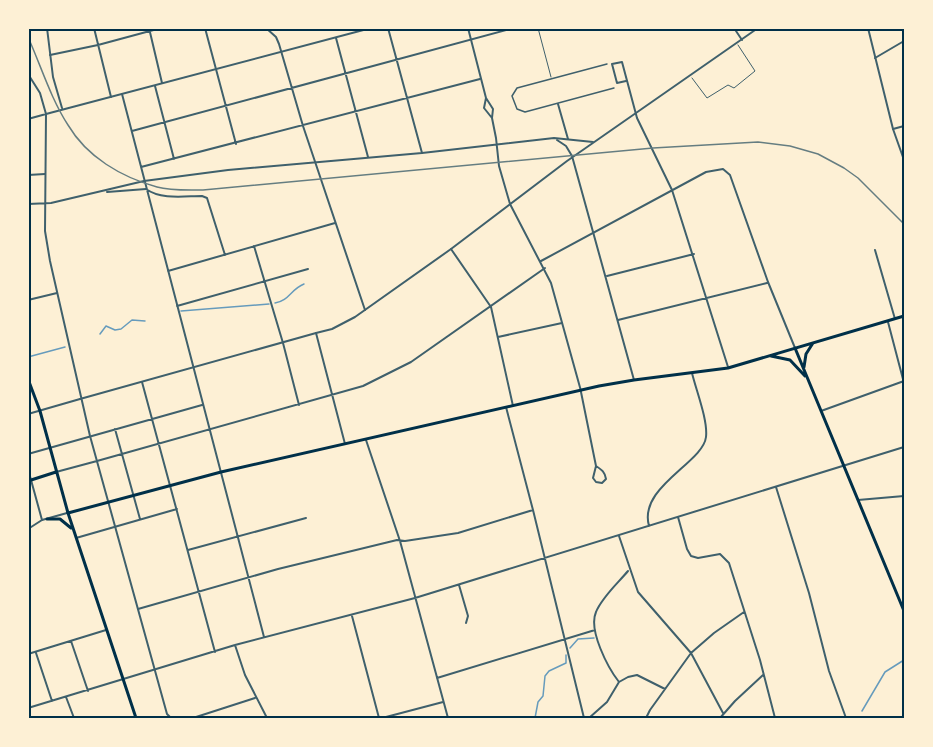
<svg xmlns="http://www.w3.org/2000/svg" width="933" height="747" viewBox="0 0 933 747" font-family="Literata,serif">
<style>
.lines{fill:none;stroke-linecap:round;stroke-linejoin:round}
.stream{stroke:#669bbc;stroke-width:1.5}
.service{stroke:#3f606c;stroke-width:1}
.pedestrian{stroke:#3f606c;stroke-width:1.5}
.minor{stroke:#3f606c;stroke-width:2}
.tertiary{stroke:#3f606c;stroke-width:2}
.secondary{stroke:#003049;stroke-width:3}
.primary{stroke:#003049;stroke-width:3}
.rail{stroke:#657d81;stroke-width:1.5}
.neatline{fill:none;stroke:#003049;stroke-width:2}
</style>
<rect width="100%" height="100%" fill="#fdf0d5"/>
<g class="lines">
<path class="stream" d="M275 303C289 301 291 289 304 284
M181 311 269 304
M100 334 106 326 115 330 121 329 132 320 145 321
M28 357 65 347
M570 648 578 639 594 638
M862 711 885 672 904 660
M535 718 538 702 543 696 545 676 549 671 566 663V655
M857 718H858"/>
<path class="service" d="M538 28 551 77
M692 78 707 98 728 85 734 88 755 71 738 45"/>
<path class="pedestrian" d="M607 64 517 88 512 96 517 109 525 112 614 88"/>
<path class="minor" d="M94 28 111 97
M149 28 162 83
M205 28 236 144
M266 28 276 37 279 44 303 126 365 310
M388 28 422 153
M734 28 742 40
M336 38 368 157
M50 55 98 45 161 28
M875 58 904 41
M28 74 40 93 46 114 28 119
M626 81 617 83 612 64 622 62 637 118 672 190 728 367
M155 86 174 159
M122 94 264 637
M558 104 568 139
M893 129 904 126
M132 131 514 28
M141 167 480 79
M28 175 45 174
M146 189C161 200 185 196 202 196L207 198 225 255
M254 246 283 343 299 405
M451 249 491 307 513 406
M875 250 895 319
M541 261 706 172 723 169 730 175 768 282 795 348
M168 271 335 223
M607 276 694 254
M28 300 57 293
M177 306 308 269
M618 320 767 283
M888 322 904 383
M316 333 345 444
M498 337 562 323
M142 382 215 652
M581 392 596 466 593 478 596 482 602 483 606 479C605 472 602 470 596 466
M506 407 533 510 584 718
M821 411 904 381
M28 414 80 399
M115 429 140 519
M366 440 400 541 448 718
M28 454 202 405
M97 461 363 386 411 362 545 268
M28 469 42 520
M776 487 809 593 829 671 846 718
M858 500 904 496
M678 517 687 549 691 556 698 558 720 554 729 563 760 660 775 718
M649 526C638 487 703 463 706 437 708 420 696 390 692 373
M619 536 638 592 691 653 723 713
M76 538 177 509
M188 550 306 518
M459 585 468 616 466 623
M138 609 278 569 397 540 405 541 458 533 533 510
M352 616 379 718
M71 641 88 691
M235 645 245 675 267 718
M36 653 52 701
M28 654 106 630
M437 678 595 630
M619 682C608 668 588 630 596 612 602 597 618 583 628 571
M66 697 74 718
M28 708 235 645 415 598 904 447
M193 718 255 698
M337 718 386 717 443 702
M589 718 607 702 619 682 628 677 637 675 665 689
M646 718 650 710 691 653 714 633 744 612
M720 718 735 701 763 675"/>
<path class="tertiary" d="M47 28 53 77 62 108
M468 28 486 98 493 109 492 118 484 108 486 98
M868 28 893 129 904 160
M492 118 496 138 499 166 510 204 551 283 581 391
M557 140 566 146 572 156 634 380
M107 192 146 189
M28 204 51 203 144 181 228 170 422 153 554 138 593 142
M80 399 316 333 332 329 355 317 451 249 567 161 758 28
M56 472 97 461
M28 529 42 520 67 513
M171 718 167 714 90 436 50 261 45 231 46 114 371 28"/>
<path class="secondary" d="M795 348 904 611
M771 356 790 360 805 376
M804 367 806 354 813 343
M68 513 221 472 599 386 634 380 728 368 904 316"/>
<path class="primary" d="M28 379 40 411 68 513 136 718
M28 481 56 472
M47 519H60L71 528"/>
<path class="rail" d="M28 37C41 66 51 99 68 125 87 157 121 177 157 187 171 191 188 190 203 190L653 148 758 142 790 146 818 154 844 168 858 178 904 224"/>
</g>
<rect width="933" height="747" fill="none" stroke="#fdf0d5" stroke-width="60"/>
<rect x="30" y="30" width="873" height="687" class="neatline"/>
</svg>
